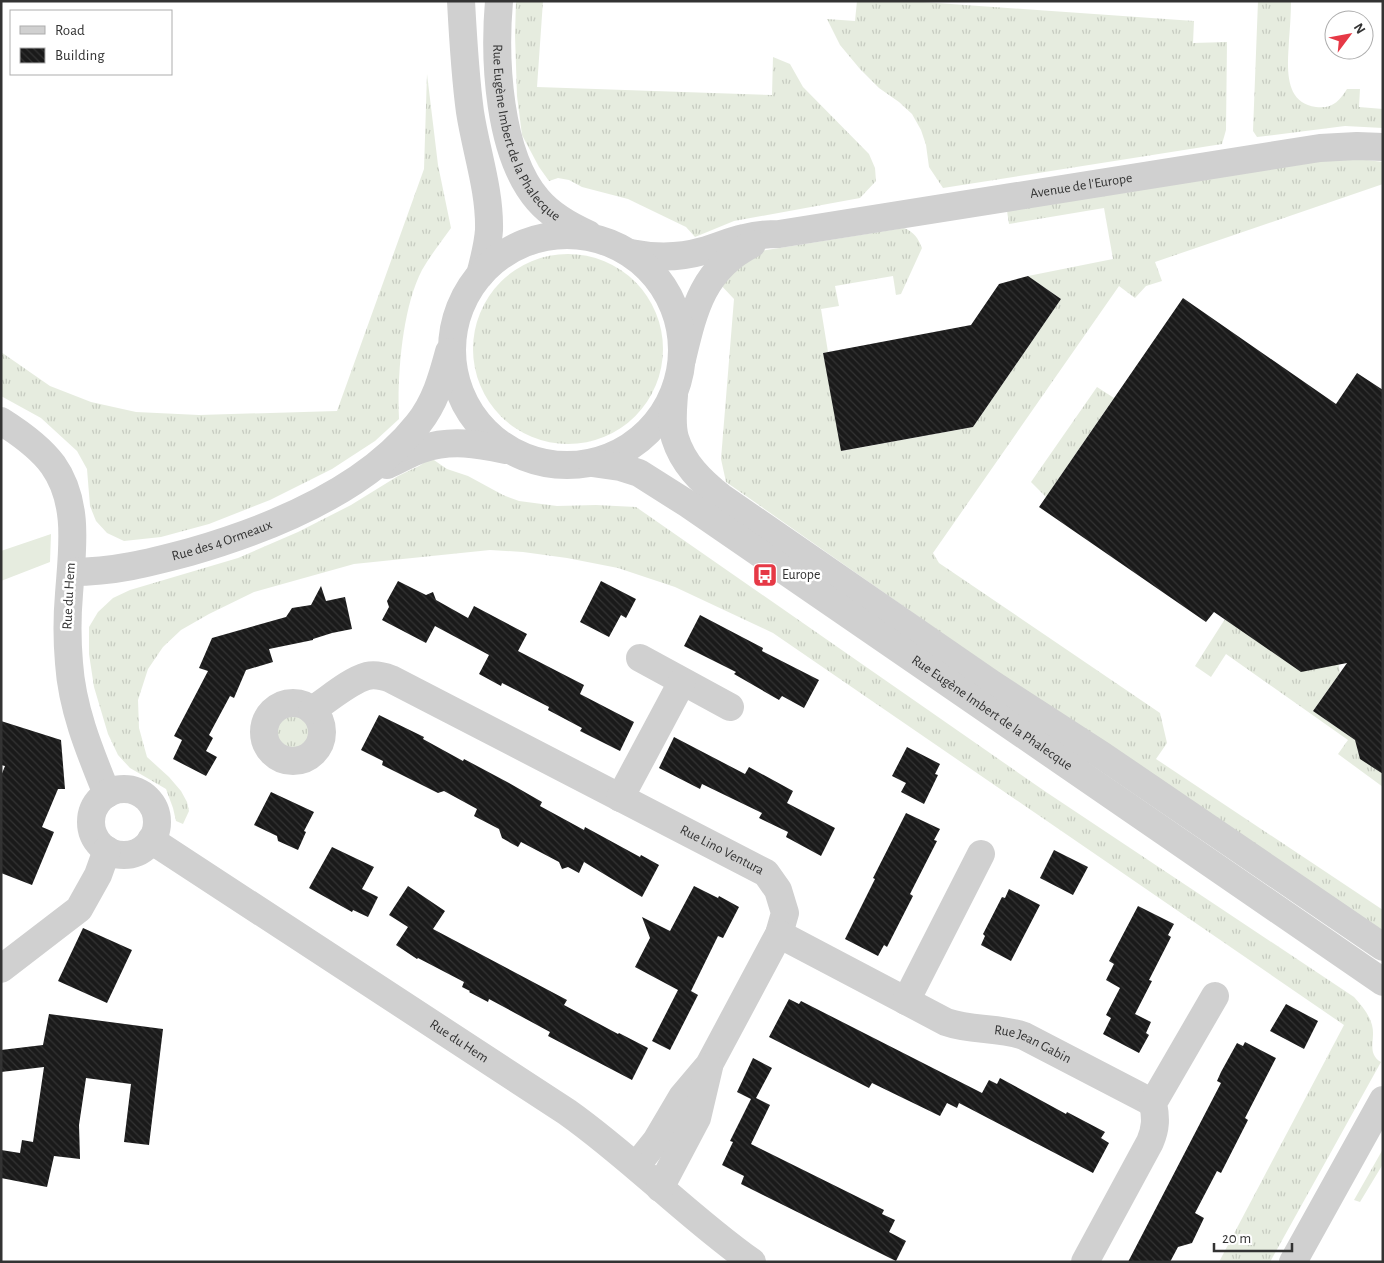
<svg xmlns="http://www.w3.org/2000/svg" width="1384" height="1263" viewBox="0 0 1384 1263" font-family="'Alegreya Sans',sans-serif">
<style>
.grass{fill:url(#grass-tufts)}
.park{fill:#e6ecdf}
.building{fill:url(#building-back-hatch)}
.lines{fill:none;stroke-linecap:round;stroke-linejoin:round}
.minor{stroke:#d0d0d0;stroke-width:28}
.tertiary{stroke:#d0d0d0;stroke-width:28}
.labels{text-anchor:middle;dominant-baseline:central;stroke-width:5;stroke-linejoin:round;paint-order:stroke}
.street-label{font-size:14px;fill:#333;stroke:#fff}
.poi-label{font-size:14px;fill:#333;stroke:#fff;text-anchor:start}
</style>
<defs>
<pattern id="grass-tufts" width="24" height="20" patternUnits="userSpaceOnUse" patternTransform="scale(1.25)"><rect width="24" height="20" fill="#e6ecdf"/><path d="M3 7l-1-3M5 7V3M7 7l1-3M15 17l-1-3M17 17v-4M19 17l1-3" fill="none" stroke="#c6cbc0"/></pattern>
<pattern id="building-back-hatch" width="6" height="6" patternUnits="userSpaceOnUse" patternTransform="scale(1.25)"><rect width="6" height="6" fill="#1a1a1a"/><path d="M-1 5l2 2M0 0l6 6M5-1l2 2" fill="none" stroke="#333"/></pattern>
</defs>
<rect width="100%" height="100%" fill="#fff"/>
<path class="grass" d="M516 1H543L537 87 772 95 773 57 790 64 803 87 869 154 875 168 876 181 860 198 734 221 695 237 686 227 628 199 582 187 569 180 558 178 549 181 539 167 522 135 517 96 515 35Z
M857 1H909L1194 21 1193 43 1227 42 1226 130 1222 144 943 188 929 167 926 145 921 130 912 114 899 102 879 88 860 69 840 45 827 19 855 21Z
M1258 1H1291C1291 14 1290 27 1289 40 1288 63 1282 103 1316 107 1333 109 1339 101 1347 89H1360L1359 107 1383 109V128L1345 126 1257 137 1253 131Z
M427 74 438 165 451 228C441 242 430 256 422 270 402 308 397 377 399 419L375 441 332 469 270 500 209 524 161 537 124 541 107 533 96 521 90 506 87 469 77 451 41 418 1 396V352L50 386 91 402 136 412 199 415 337 411 424 169Z
M1351 158 1383 162V184L1155 262 1162 281 1146 286 1135 298 1119 286 933 553 939 563 1160 713 1167 743 1156 759 1383 910V935L1026 692 726 482 721 459 734 299 718 282 760 251 904 228C914 232 918 238 922 248L901 294 896 295 893 276 835 286 839 306 821 309 828 352 823 353 842 451 973 427 1061 299 1028 276 1113 259 1104 208 1009 224 1007 211 1313 162Z
M473 349a95 95 0 1 1 190 0a95 95 0 1 1-190 0Z
M1097 387 1114 398 1046 497 1031 482Z
M431 458 447 469 468 476 503 495 519 501 557 506 596 505 636 507 1046 792 1354 997C1362 1006 1369 1014 1372 1025 1376 1039 1366 1053 1381 1062L1270 1262H1219L1344 1025 773 633 675 587 618 568 567 558 523 552 490 550 354 564 254 592 209 614 181 630 163 647 148 669 138 700 139 728 147 757 169 777 181 791 187 802 189 811 183 824 176 821 173 808 166 789 130 768 118 755 108 734 94 687 89 654V627L98 612 113 598 130 590 238 558 298 532 351 505 398 476 419 466Z
M1225 619 1337 654 1340 673 1313 711 1355 740 1360 758 1383 774V787L1338 754 1348 740 1226 654 1211 677 1195 666Z
M273 731a19 19 0 1 1 38 0a19 19 0 1 1-38 0Z
M1383 1149V1164L1360 1202 1354 1200Z"/>
<path class="park" d="M51 534 50 562 1 581V551Z"/>
<path class="building" d="M1028 276 1061 299 973 427 841 451 823 353 971 325 999 284Z
M1183 298 1336 404 1357 373 1383 390V774L1360 759 1355 740 1313 711 1347 663 1301 672 1214 612 1206 622 1039 507Z
M398 581 426 595 433 592 436 600 468 618 474 606 527 634 518 651 584 685 580 694 634 722 620 751 580 731 582 728 548 710 549 707 502 683 501 686 479 674 489 655 435 626 426 643 382 620 389 607 387 601Z
M601 581 636 599 626 618 621 615 609 637 580 622Z
M321 586 326 601 345 597 352 629 332 633 313 639V640L269 649 273 662 246 670 234 698 230 696 209 735 213 738 206 751 217 757 206 776 173 759 182 740 174 736 208 671 199 668 212 638 286 617 292 608 311 605Z
M700 615 763 648 762 651 819 680 804 708 782 696 779 700 734 674 736 672 684 646Z
M379 715 424 737 423 739 463 761 464 759 509 783 542 802 540 806 584 830 585 827 640 857 641 855 659 865 642 897 584 862 579 873 568 867 562 869 559 862 521 842 518 847 502 838 499 829 474 816 477 809 444 791 438 793 382 765 383 761 361 750Z
M1 721 61 740 65 789H58L42 827 54 832 32 885 1 873V776L5 766 1 765Z
M674 737 745 774 749 767 793 791 787 803 835 828 821 856 786 837 788 832 759 818 762 813 702 784 700 789 659 768Z
M907 747 940 764 935 774 938 775 924 804 901 792 906 783 892 776Z
M271 792 314 812 304 831 306 832 298 850 278 841 277 836 254 825Z
M906 813 940 829 934 840 937 841 910 894 913 896 887 947 884 945 878 956 845 939 875 879 873 878Z
M332 847 374 867 362 889 378 897 368 917 353 910 352 912 309 888Z
M1054 850 1088 867 1073 895 1040 878Z
M408 886 445 911 433 929 567 1000 564 1005 618 1034 619 1033 648 1048 632 1080 548 1036 550 1032 489 999 488 1002 469 992 470 991 462 987 464 982 418 958 417 959 396 945 408 927 389 915Z
M694 886 718 898 719 896 739 907 723 938 718 936 691 991 698 995 670 1050 652 1041 678 990 635 967 650 938 642 917 670 931Z
M1009 889 1040 905 1011 961 981 945 985 936 983 934 1002 897 1005 898Z
M1138 906 1174 924 1168 935 1171 937 1149 980 1152 981 1135 1014 1151 1022 1146 1033 1149 1035 1139 1053 1103 1034 1111 1018 1106 1015 1120 988 1106 980 1114 964 1109 961Z
M83 928 132 950 107 1003 58 981Z
M789 999 799 1004 801 1001 982 1093 989 1080 997 1084 1000 1078 1066 1114 1067 1112 1105 1132 1101 1138 1109 1143 1093 1173 959 1103 957 1108 947 1103 940 1116 872 1083 869 1088 769 1037Z
M1286 1004 1318 1021 1304 1049 1270 1031Z
M49 1014 163 1029 149 1145 124 1142 131 1084 86 1078 79 1125 80 1159 54 1156 47 1187 1 1178V1150L20 1153 22 1140 33 1142 44 1067 1 1072V1050L43 1045Z
M1245 1042 1276 1058 1245 1118 1248 1120 1221 1173 1217 1171 1195 1213 1204 1218 1192 1243 1178 1247 1170 1262H1128L1221 1083 1217 1081 1221 1072 1237 1043 1243 1046Z
M753 1058 772 1068 756 1098 770 1105 751 1144 884 1210 882 1214 895 1220 889 1232 906 1241 896 1261 741 1184 744 1176 722 1165 733 1142 730 1141 751 1099 737 1092Z"/>
<g class="lines">
<g class="minor">
<path id="s1" d="M630 253C655 258 679 258 703 251 717 247 730 241 744 238 756 235 767 234 779 234L1320 148 1357 146 1383 147"/>
<path d="M682 359C694 309 703 269 752 244"/>
<path d="M640 658 730 707"/>
<circle cx="293" cy="732" r="29"/>
<path id="s2" d="M312 710C328 700 349 681 367 676 376 674 383 676 391 679L766 873 778 890 785 913 779 934 709 1065 682 1097 656 1141 636 1166"/>
<path d="M620 798 682 682"/>
<path id="s3" d="M151 840 567 1112C632 1158 687 1216 752 1262"/>
<path id="s4" d="M779 934 946 1022C971 1031 998 1027 1024 1036L1153 1103"/>
<path d="M906 1001 981 854"/>
<path d="M660 1188 697 1118 709 1067"/>
<path d="M1085 1262 1150 1142C1156 1128 1156 1118 1153 1103L1215 996"/>
<path d="M1293 1262 1383 1100"/>
</g>
<g class="tertiary">
<path d="M461 1C463 38 465 75 470 112 476 151 490 190 489 230 488 245 484 260 480 275"/>
<path id="s5" d="M499 1C494 59 498 154 538 200 551 215 570 226 588 234"/>
<circle cx="567" cy="350" r="115"/>
<path d="M674 395C673 409 671 425 675 438 683 464 701 481 721 497L992 684 1103 756 1383 947"/>
<path d="M1 421C20 433 40 447 53 465 80 503 72 551 69 594 67 617 67 640 69 663 72 709 90 752 107 794"/>
<path id="s6" d="M592 463 620 467 639 473 688 504 1383 982"/>
<path d="M387 465C399 460 410 453 422 449 451 439 478 444 506 450"/>
<path id="s7" d="M71 572C114 572 149 563 190 552 270 529 365 491 418 424 435 403 442 378 449 352"/>
<circle cx="124" cy="822" r="33"/>
<path d="M1 969 79 909 98 875 107 850"/>
</g>
</g>
<defs>
<symbol id="bus-square" viewBox="-11 -11 22 22"><rect x="-9" y="-9" width="18" height="18" rx="4" fill="#e63946" stroke="#fff"/><path d="M-5-6H5V4H4V6H2V4H-2V6H-4V4H-5ZM-3.5-4V0h7V-4ZM-3.5 1.2v1.5H-2V1.2ZM2 1.2v1.5H3.5V1.2Z" fill="#fff"/></symbol>
</defs>
<g fill-rule="evenodd">
<use href="#bus-square" x="751" y="561" width="28" height="28"/>
</g>
<g class="labels">
<g class="street-label">
<text stroke="none"><textPath href="#s5" startOffset="139">Rue Eugène Imbert de la Phalecque</textPath></text>
<text stroke="none"><textPath href="#s1" startOffset="458">Avenue de l'Europe</textPath></text>
<text stroke="none"><textPath href="#s7" startOffset="155">Rue des 4 Ormeaux</textPath></text>
<text transform="translate(69 596) rotate(-87)">Rue du Hem</text>
<text stroke="none"><textPath href="#s6" startOffset="475">Rue Eugène Imbert de la Phalecque</textPath></text>
<text stroke="none"><textPath href="#s2" startOffset="462">Rue Lino Ventura</textPath></text>
<text stroke="none"><textPath href="#s3" startOffset="368">Rue du Hem</textPath></text>
<text stroke="none"><textPath href="#s4" startOffset="279">Rue Jean Gabin</textPath></text>
</g>
<g class="poi-label">
<text x="782" y="575">Europe</text>
</g>
</g>
<rect width="1384" height="1263" fill="none" stroke="#333333" stroke-width="5"/>
<rect x="10" y="10" width="162" height="65" fill="#ffffff" stroke="#adadad"/>
<rect x="20" y="26" width="25" height="8" fill="#d0d0d0" stroke="#adadad"/>
<text x="55" y="35" font-size="15" fill="#333333">Road</text>
<rect x="20" y="48" width="25" height="15" fill="url(#building-back-hatch)" stroke="#adadad"/>
<text x="55" y="60" font-size="15" fill="#333333">Building</text>
<g transform="translate(1349 35) rotate(58)"><circle r="24" fill="#ffffff" stroke="#adadad"/>
<path d="M0-4L9 19L0 12L-9 19Z" fill="#e63946"/>
<text y="-8" font-size="14" font-weight="bold" text-anchor="middle" fill="#333333">N</text>
</g>
<path d="M1214 1243v8h78v-8" fill="none" stroke="#333333" stroke-width="2.5"/>
<text x="1222" y="1243" font-size="15" fill="#333333" stroke="#ffffff" stroke-width="4" paint-order="stroke">20 m</text>
</svg>
